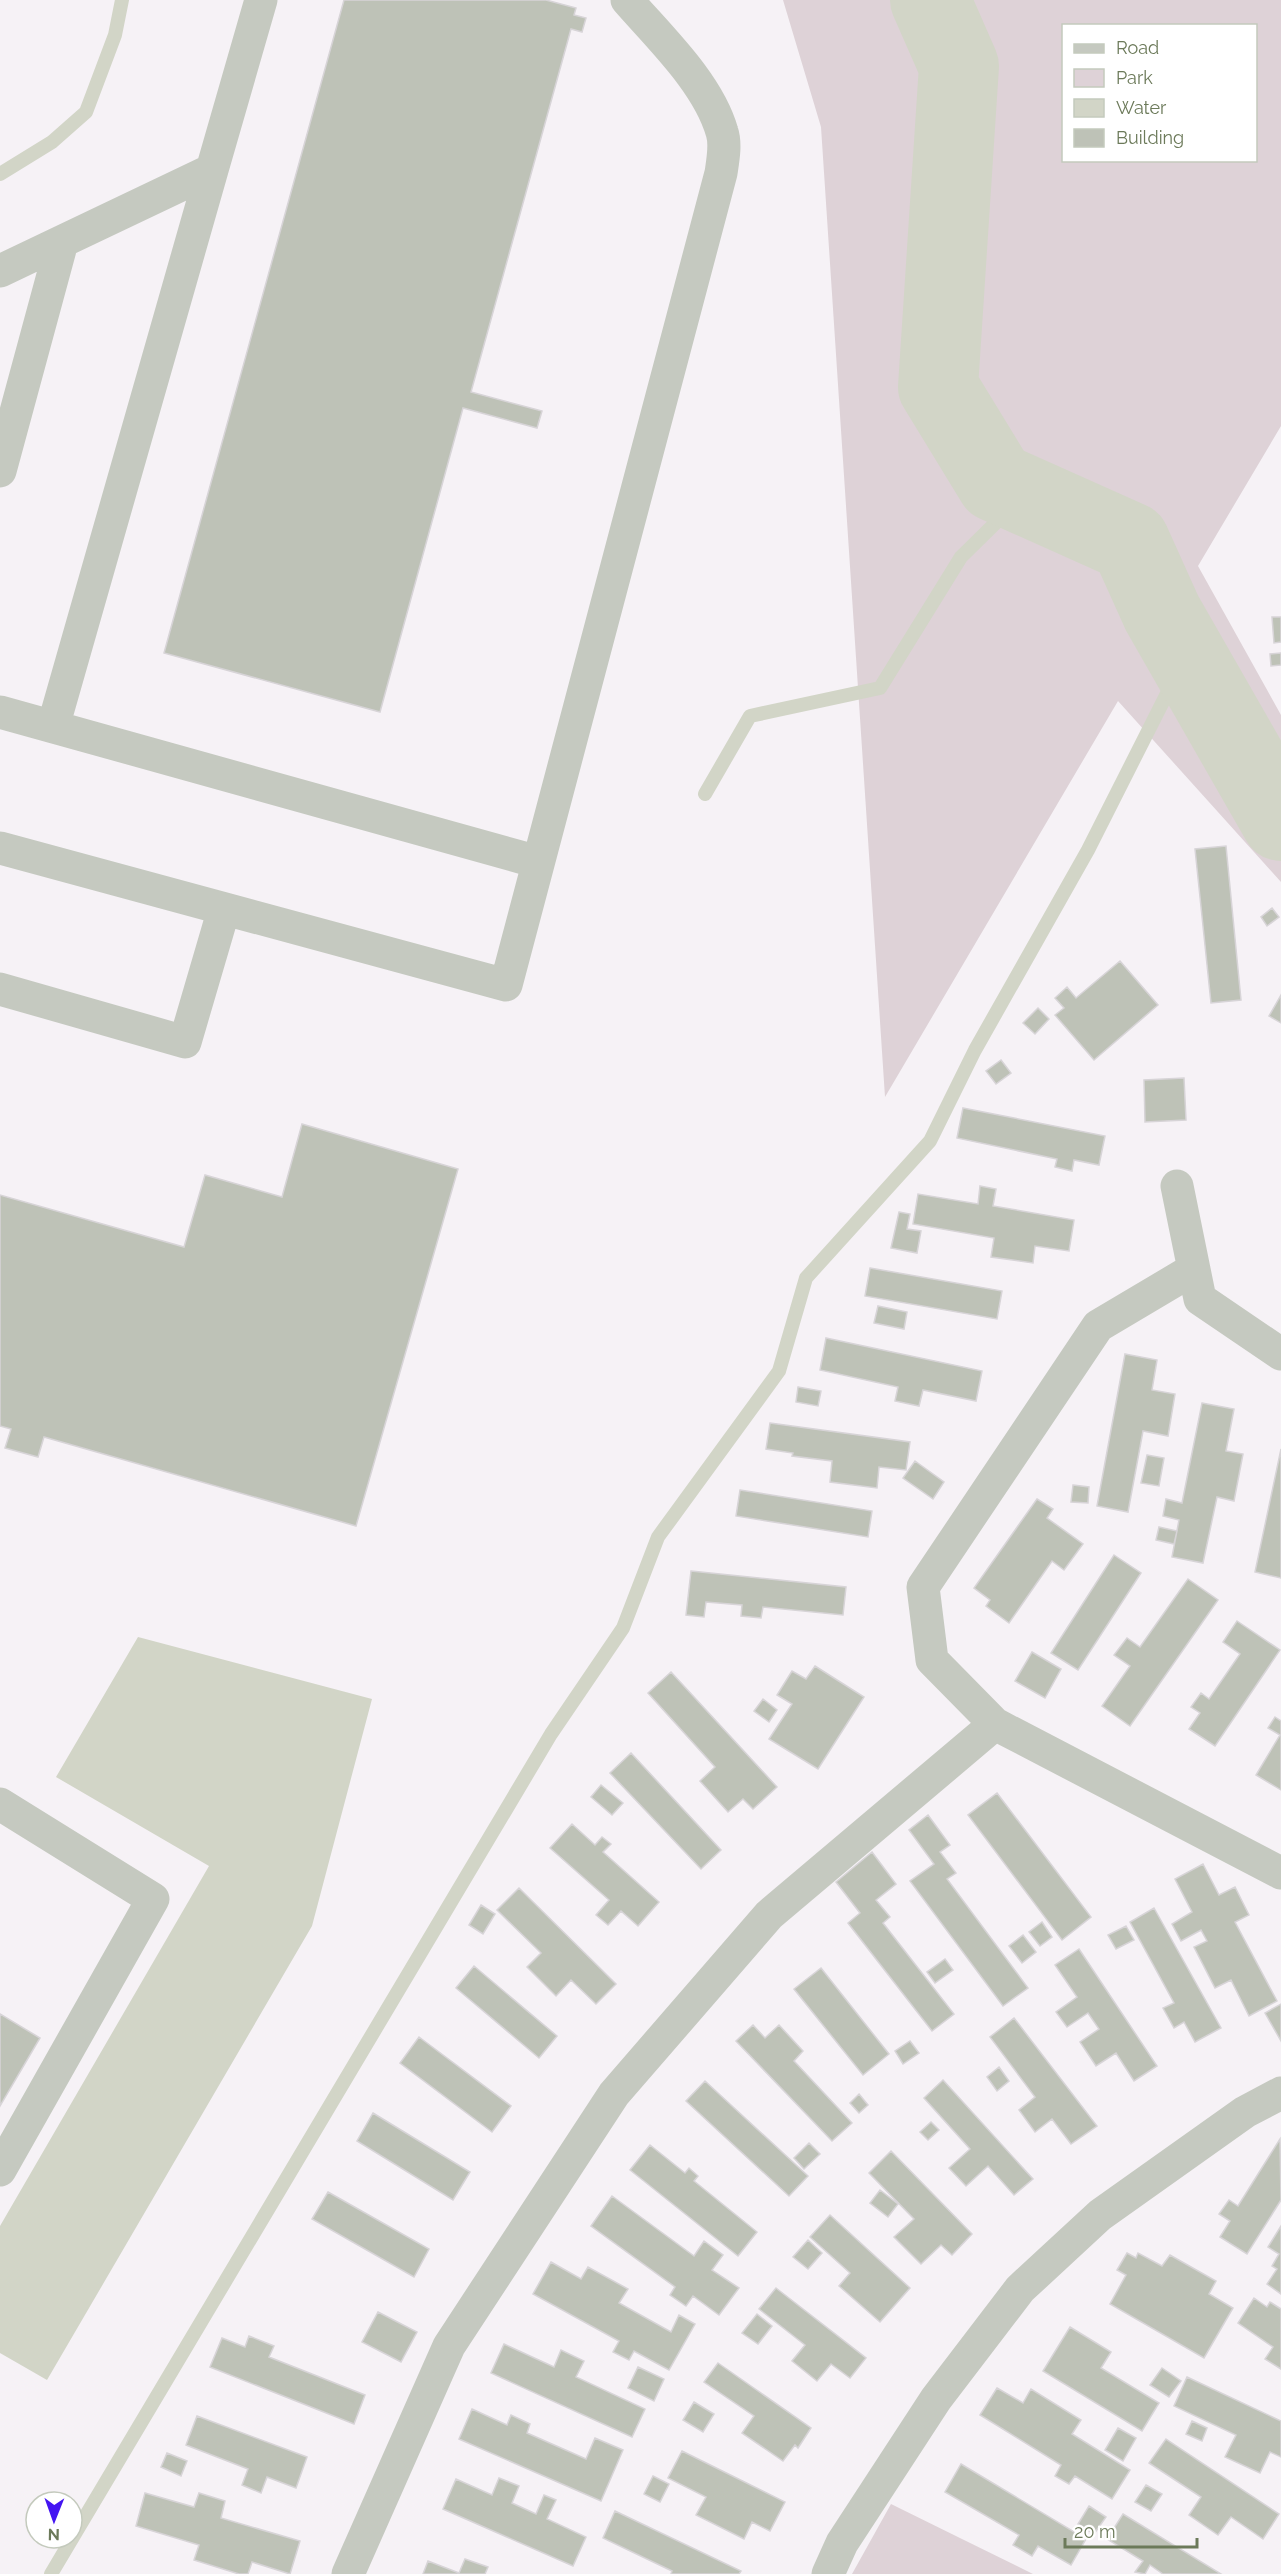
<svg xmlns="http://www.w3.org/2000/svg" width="1281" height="2574" viewBox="0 0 1281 2574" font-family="Raleway,sans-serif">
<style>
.green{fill:#ded2d7;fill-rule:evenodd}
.water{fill:#d2d5c7}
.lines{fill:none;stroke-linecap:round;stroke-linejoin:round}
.stream{stroke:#d2d5c7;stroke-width:14}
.river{stroke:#d2d5c7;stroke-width:80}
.building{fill:#bec2b7;stroke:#d7d4d7;stroke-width:1.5}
.minor{stroke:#c5c9c0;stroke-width:33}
</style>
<rect width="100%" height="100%" fill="#f6f2f6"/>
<path class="green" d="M783 0H1281V426L1198 566 1281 715V882L1118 701 885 1097 821 127ZM1064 26H1256V160H1064Z
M891 2504 1033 2574H852Z"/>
<path class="water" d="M138 1637 372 1699 312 1926 47 2380 0 2353V2226L209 1866 56 1777Z"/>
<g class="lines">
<path class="stream" d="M0 174 52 142 86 112 115 35 122 0
M705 794 750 716 880 688 961 557 1024 495
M51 2574 551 1734 623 1628 658 1537 779 1371 806 1278 930 1141 975 1050 1088 850 1186 656"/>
<path class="river" d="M930 0 959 66 938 387 996 482 1130 542 1162 613 1281 821"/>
</g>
<path class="building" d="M344 0H546L576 8 574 15 586 18 582 32 571 29 471 392 542 411 537 428 463 408 380 712 164 653Z
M1272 617H1281V642L1274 643Z
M1281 653V665L1271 666 1270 654Z
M1226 846 1241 1000 1211 1003 1195 849Z
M1272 908 1279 917 1267 926 1261 917Z
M1120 961 1158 1005 1094 1060 1055 1015 1064 1008 1055 998 1067 987 1076 998Z
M1281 995V1023L1269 1016Z
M1038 1008 1049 1019 1035 1034 1023 1023Z
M1001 1060 1011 1073 996 1084 986 1071Z
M1184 1078 1186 1120 1145 1122 1144 1080Z
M963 1108 1105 1136 1099 1165 1074 1160 1072 1171 1055 1167 1057 1159 957 1138Z
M302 1124 458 1169 356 1526 44 1437 38 1457 5 1448 11 1429 0 1426V1195L184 1247 205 1175 282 1197Z
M980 1186 996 1189 993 1206 1074 1220 1069 1251 1035 1246 1033 1263 991 1257 994 1238 913 1224 918 1194 978 1204Z
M899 1212 910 1214 907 1229 921 1231 917 1253 891 1248Z
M870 1268 1002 1291 997 1319 865 1296Z
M878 1306 907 1312 904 1329 874 1323Z
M826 1338 982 1371 976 1401 923 1390 919 1406 895 1401 898 1387 820 1370Z
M1125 1354 1157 1360 1152 1390 1175 1394 1168 1436 1143 1431 1128 1512 1097 1506Z
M798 1387 821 1391 818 1406 796 1402Z
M1202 1403 1234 1409 1226 1451 1243 1454 1234 1501 1217 1497 1203 1563 1172 1557 1179 1520 1163 1516 1166 1499 1182 1503Z
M770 1423 910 1442 906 1470 879 1467 877 1488 830 1482 832 1461 792 1456 793 1453 766 1449Z
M1281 1449V1578L1255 1572Z
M1147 1455 1164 1458 1159 1486 1141 1483Z
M915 1461 944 1482 933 1499 903 1478Z
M1073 1485 1089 1487 1088 1503 1071 1502Z
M740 1490 872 1511 868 1537 736 1516Z
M1037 1499 1053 1509 1047 1518 1083 1544 1064 1570 1052 1561 1009 1623 986 1606 990 1600 974 1588Z
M1159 1527 1177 1531 1174 1544 1156 1540Z
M1114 1555 1141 1573 1078 1670 1051 1653Z
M691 1571 846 1587 843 1615 763 1607 761 1618 741 1616 742 1605 706 1602 704 1617 686 1615Z
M1188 1579 1218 1600 1130 1726 1102 1706 1130 1666 1114 1655 1127 1638 1140 1647Z
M1237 1621 1280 1650 1215 1746 1189 1729 1200 1713 1191 1707 1201 1693 1209 1699 1240 1654 1223 1642Z
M1032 1652 1061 1669 1045 1698 1015 1681Z
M815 1666 864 1697 818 1769 769 1739 792 1704 777 1695 792 1671 806 1679Z
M671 1672 777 1787 753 1809 743 1799 728 1812 700 1781 715 1767 648 1693Z
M763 1699 777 1710 769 1722 754 1711Z
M1275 1717 1281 1721V1790L1256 1775 1280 1735 1268 1728Z
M631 1753 721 1850 701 1869 610 1773Z
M601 1785 623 1803 612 1815 591 1797Z
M997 1793 1091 1917 1062 1940 968 1815Z
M928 1815 950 1845 940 1852 956 1873 947 1879 1028 1988 1003 2006 910 1881 934 1864 909 1830Z
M572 1824 595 1845 602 1837 611 1844 603 1852 659 1902 638 1926 621 1911 608 1925 596 1915 609 1900 550 1848Z
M872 1852 896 1884 876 1900 890 1917 883 1923 954 2014 932 2031 848 1923 860 1913 836 1882Z
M1203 1864 1219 1895 1235 1887 1249 1915 1235 1922 1277 2001 1249 2016 1231 1980 1215 1988 1194 1947 1207 1941 1201 1930 1181 1941 1172 1924 1192 1912 1175 1879Z
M519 1888 616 1984 596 2004 571 1980 556 1996 527 1967 541 1953 497 1910Z
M481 1905 495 1914 483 1934 469 1925Z
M1154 1908 1221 2028 1195 2042 1184 2022 1174 2028 1163 2008 1174 2003 1130 1922Z
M1042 1922 1052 1937 1040 1946 1029 1932Z
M1126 1926 1134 1940 1116 1949 1108 1935Z
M1023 1935 1036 1952 1022 1963 1009 1946Z
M1079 1949 1157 2066 1134 2081 1116 2053 1096 2066 1080 2042 1099 2029 1088 2013 1067 2027 1056 2012 1077 1997 1055 1965Z
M945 1959 953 1970 935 1983 927 1972Z
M474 1966 557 2036 539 2058 456 1988Z
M821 1968 889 2054 863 2075 794 1989Z
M1281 2004V2041L1265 2013Z
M0 2014 40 2038 0 2106Z
M1014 2018 1097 2126 1071 2144 1052 2119 1035 2132 1019 2110 1035 2097 990 2037Z
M753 2025 765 2038 779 2025 803 2051 794 2061 852 2123 832 2141 736 2041Z
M419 2037 511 2106 492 2132 400 2063Z
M910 2041 919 2053 903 2064 895 2051Z
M999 2067 1009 2081 997 2091 987 2077Z
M943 2080 1033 2179 1014 2195 988 2166 966 2186 949 2168 970 2149 924 2098Z
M705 2081 808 2176 789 2196 686 2101Z
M859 2094 868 2105 859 2113 850 2103Z
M373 2113 470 2172 453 2200 357 2141Z
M931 2122 939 2130 928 2140 920 2132Z
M1280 2139 1281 2200 1247 2254 1220 2237 1230 2221 1219 2214 1229 2200 1238 2206Z
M809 2143 820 2154 804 2169 794 2158Z
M650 2145 685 2173 689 2168 698 2176 694 2181 757 2232 738 2256 630 2170Z
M891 2151 972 2234 952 2255 941 2245 921 2264 894 2237 914 2219 869 2173Z
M880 2190 898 2204 888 2217 870 2203Z
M328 2192 429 2249 414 2277 312 2219Z
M612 2196 694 2256 704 2241 723 2255 712 2270 739 2288 719 2315 693 2296 686 2306 670 2295 675 2287 591 2226Z
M830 2215 910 2288 880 2322 839 2286 850 2273 810 2237Z
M1281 2226V2294L1267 2284 1277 2269 1272 2266 1279 2254 1268 2247Z
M808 2240 822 2253 808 2269 793 2257Z
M1127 2253 1136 2258 1138 2253 1162 2266 1170 2255 1216 2281 1209 2294 1233 2308 1204 2358 1110 2304 1126 2275 1117 2270Z
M551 2262 581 2279 588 2267 628 2289 619 2303 671 2332 679 2315 695 2324 669 2370 634 2351 629 2360 613 2352 619 2341 533 2294Z
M776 2288 866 2358 850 2378 831 2364 817 2381 792 2361 805 2345 759 2309Z
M1254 2298 1267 2307 1270 2302 1281 2309V2369L1265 2359 1273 2347 1238 2323Z
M378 2312 417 2332 401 2362 362 2342Z
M757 2314 772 2326 758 2344 742 2333Z
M1070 2327 1111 2352 1101 2368 1159 2403 1142 2431 1043 2371Z
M249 2336 274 2346 269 2357 365 2395 354 2424 210 2367 222 2338 245 2347Z
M504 2344 554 2367 561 2350 584 2361 576 2377 645 2409 632 2437 491 2373Z
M718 2363 811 2428 798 2448 795 2445 783 2461 742 2433 754 2416 704 2382Z
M638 2367 664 2379 654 2401 628 2388Z
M1162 2368 1181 2381 1169 2397 1150 2385Z
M1187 2377 1281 2421V2457L1270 2452 1260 2473 1225 2457 1236 2435 1174 2406Z
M997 2388 1023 2403 1031 2389 1081 2420 1072 2434 1130 2470 1112 2499 1075 2476 1069 2484 1055 2476 1061 2465 980 2415Z
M694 2402 714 2414 703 2432 683 2420Z
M472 2409 507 2425 511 2415 530 2424 527 2433 586 2459 595 2438 623 2450 601 2501 459 2439Z
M197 2416 307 2457 296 2488 267 2477 261 2493 242 2485 248 2469 186 2445Z
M1192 2421 1207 2428 1202 2441 1186 2434Z
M1118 2428 1136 2438 1123 2461 1105 2450Z
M1166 2439 1279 2514 1263 2539 1231 2517 1218 2535 1189 2515 1201 2497 1149 2463Z
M682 2451 785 2502 770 2531 752 2522 744 2539 696 2515 706 2497 668 2478Z
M167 2453 187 2461 181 2476 161 2467Z
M961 2464 1086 2539 1071 2565 1038 2546 1032 2556 1013 2545 1019 2535 945 2492Z
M653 2476 669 2484 660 2502 644 2494Z
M499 2478 519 2486 512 2503 536 2514 544 2495 556 2500 547 2519 586 2537 573 2566 443 2509 456 2479 492 2495Z
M1146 2485 1162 2494 1151 2511 1135 2502Z
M145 2493 194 2507 199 2493 225 2501 221 2518 300 2541 290 2574 252 2562 248 2574H239L194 2560 199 2545 136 2526Z
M1089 2506 1106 2517 1094 2534 1078 2524Z
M615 2511 741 2571 739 2574H671L672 2571 603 2538Z
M1123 2514 1221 2574H1163L1150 2565 1145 2574 1135 2572 1143 2561 1107 2539Z
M465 2559 488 2567 485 2574H423L428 2561 459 2573Z"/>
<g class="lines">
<path class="minor" d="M0 271 212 170 261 0
M0 471 62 242
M0 712 538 862
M53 727 212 170
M0 848 506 985 721 173C723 160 726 144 722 132 708 83 660 38 627 0
M0 989 185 1042 224 909
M1177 1186 1200 1299 1281 1354
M1194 1269 1098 1326 923 1587 932 1660 995 1724 1281 1873
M0 1804 153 1899 0 2170
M348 2574 449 2346 614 2094 769 1915 995 1724
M828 2574 842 2543 936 2399 1020 2289 1100 2215 1245 2112 1281 2093"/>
</g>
<rect x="1062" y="24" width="195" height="138" fill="#ffffff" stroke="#c4cabd" stroke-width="1.5"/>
<rect x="1074" y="44" width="30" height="9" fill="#c5c9c0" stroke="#c4cabd" stroke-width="1.5"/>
<text x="1116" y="54" font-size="18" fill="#6c7a5a">Road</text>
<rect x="1074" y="69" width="30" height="18" fill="#ded2d7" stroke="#c4cabd" stroke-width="1.5"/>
<text x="1116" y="84" font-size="18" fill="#6c7a5a">Park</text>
<rect x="1074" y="99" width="30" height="18" fill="#d2d5c7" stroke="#c4cabd" stroke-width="1.5"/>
<text x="1116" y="114" font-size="18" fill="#6c7a5a">Water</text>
<rect x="1074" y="129" width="30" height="18" fill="#bec2b7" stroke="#c4cabd" stroke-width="1.5"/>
<text x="1116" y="144" font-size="18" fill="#6c7a5a">Building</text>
<g transform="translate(54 2520) rotate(181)"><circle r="28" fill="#ffffff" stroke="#c4cabd" stroke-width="1.5"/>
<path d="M0-4.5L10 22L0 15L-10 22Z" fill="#4415f2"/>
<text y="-9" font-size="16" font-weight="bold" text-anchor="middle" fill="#6c7a5a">N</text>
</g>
<path d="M1065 2538v9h132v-9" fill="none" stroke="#6c7a5a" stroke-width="3"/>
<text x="1074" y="2538" font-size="18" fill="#6c7a5a" stroke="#ffffff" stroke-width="4.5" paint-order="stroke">20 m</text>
</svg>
